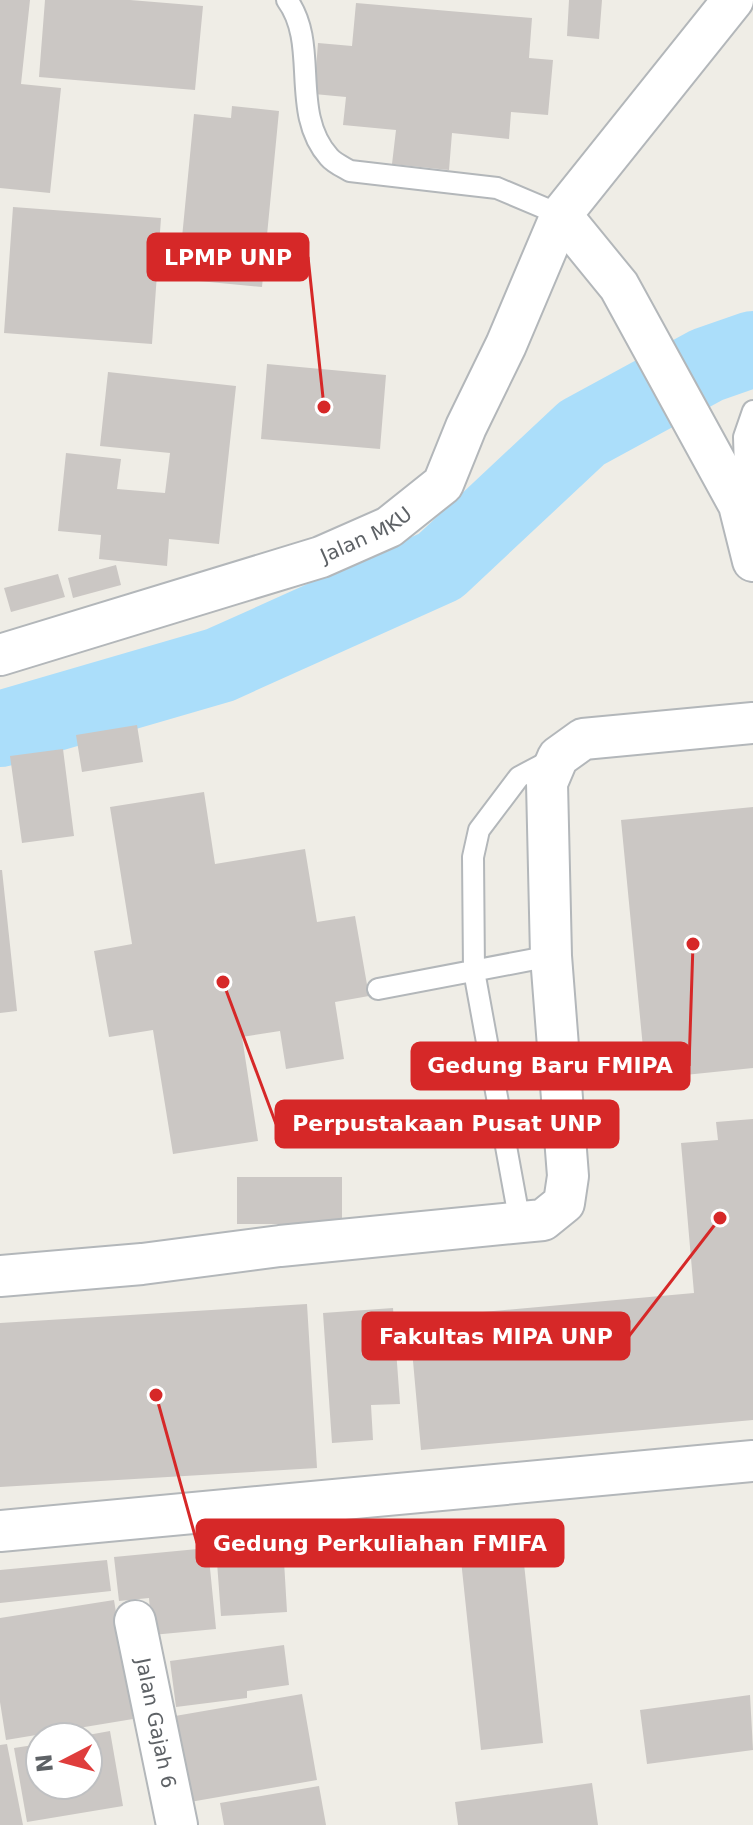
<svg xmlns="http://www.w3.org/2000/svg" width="753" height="1825" viewBox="0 0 753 1825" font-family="'DejaVu Sans',sans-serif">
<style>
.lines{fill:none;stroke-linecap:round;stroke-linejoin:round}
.river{stroke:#abdefa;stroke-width:76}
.building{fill:#cbc7c4}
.lane-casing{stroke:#b3b7ba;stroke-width:24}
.street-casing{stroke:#b3b7ba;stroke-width:44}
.lane{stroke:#fff;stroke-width:20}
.street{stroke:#fff;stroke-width:40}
.labels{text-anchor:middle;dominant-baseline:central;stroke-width:7;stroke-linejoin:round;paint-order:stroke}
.street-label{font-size:20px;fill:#5e6266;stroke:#fff}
.leader{fill:none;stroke:#d62828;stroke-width:3}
.callout-dot{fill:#d62828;stroke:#fff;stroke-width:3}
.callout{fill:#d62828;stroke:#d62828;stroke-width:3}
.callout-label{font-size:22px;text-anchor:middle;font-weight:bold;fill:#fff}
</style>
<rect width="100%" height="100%" fill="#efede6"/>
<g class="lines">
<path class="river" d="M0 729 220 665 440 566 582 433 707 365 753 349"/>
</g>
<path class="building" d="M0 0H30L21 84 61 88 50 193 0 188Z
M45 0H130L203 6 195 90 39 77Z
M569 0H602L599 39 567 36Z
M356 3 532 18 529 58 553 60 548 115 511 112 509 139 452 133 449 170 392 164 396 130 343 125 346 97 314 94 318 43 352 46Z
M232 106 279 111 262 287 178 279 194 114 231 118Z
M13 207 161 218 152 344 4 333Z
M267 364 386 375 380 449 261 439Z
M108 372 236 386 219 544 169 539 167 566 99 559 101 535 58 531 66 453 121 459 117 489 165 493 170 453 100 446Z
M116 565 121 585 73 598 68 578Z
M58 574 65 597 11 612 4 588Z
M137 725 143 762 82 772 76 735Z
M63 749 74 836 22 843 10 756Z
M204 792 215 864 305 849 317 922 355 916 369 996 335 1002 344 1059 286 1069 280 1031 242 1037 258 1141 173 1154 153 1030 109 1037 94 951 132 944 110 807Z
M753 807V1068L646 1079 621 820Z
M0 870H2L17 1011 0 1013Z
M753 1119V1420L421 1450 412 1350 431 1348 428 1317 694 1293 681 1143 718 1140 716 1122Z
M237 1177H342V1224H237Z
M307 1304 317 1468 0 1487V1323Z
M393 1308 400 1404 371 1405 373 1440 332 1443 323 1313Z
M283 1544 287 1612 221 1616 216 1549Z
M208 1548 216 1629 152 1635 149 1598 119 1601 114 1557Z
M523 1554 543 1743 481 1750 461 1560Z
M107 1560 111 1591 0 1603V1570Z
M114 1600 133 1719 6 1740 0 1702V1618Z
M284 1645 289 1685 247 1691V1698L176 1707 170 1661Z
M302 1694 317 1780 190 1802 175 1716Z
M750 1695 753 1750 647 1764 640 1710Z
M110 1731 123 1806 27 1822 14 1748 40 1744V1785H88V1735Z
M7 1744 23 1825H0V1745Z
M592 1783 598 1825H458L455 1802Z
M319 1786 326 1825H224L220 1803Z"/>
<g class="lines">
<defs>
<path id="lane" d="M287 0C320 45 289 112 329 157 334 163 343 167 350 171L497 188 561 215
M746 502 744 437 753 411
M378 989 551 956
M520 1223 474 971 473 857 479 830 519 777 555 758"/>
<g id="street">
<path d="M733 0 561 215 619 286 739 505 753 561"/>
<path id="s1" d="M0 655 321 557 389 527 443 484 466 427 506 345 561 215"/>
<path d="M0 1276 142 1264 280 1246 543 1220 564 1203 568 1176 551 956 547 783 558 757 583 739 753 723"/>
<path d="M0 1531 753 1461"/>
<path id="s2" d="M135 1621 177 1825"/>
</g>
</defs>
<use href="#lane" class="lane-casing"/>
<use href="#street" class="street-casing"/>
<use href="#lane" class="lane"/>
<use href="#street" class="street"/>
</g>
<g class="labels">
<g class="street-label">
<text stroke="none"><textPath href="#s1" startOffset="386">Jalan MKU</textPath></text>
<text stroke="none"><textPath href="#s2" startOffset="104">Jalan Gajah 6</textPath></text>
</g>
</g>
<path class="leader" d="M324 407L308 257M693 944L689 1066M223 982L276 1124M720 1218L629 1336M156 1395L197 1543"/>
<g class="callout-dot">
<circle cx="324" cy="407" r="8"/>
<circle cx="693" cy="944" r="8"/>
<circle cx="223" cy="982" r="8"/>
<circle cx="720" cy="1218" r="8"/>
<circle cx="156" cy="1395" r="8"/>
</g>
<g class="callout">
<rect x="148" y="234" width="160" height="46" rx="8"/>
<rect x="412" y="1043" width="277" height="46" rx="8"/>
<rect x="276" y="1101" width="342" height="46" rx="8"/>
<rect x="363" y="1313" width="266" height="46" rx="8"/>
<rect x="197" y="1520" width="366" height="46" rx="8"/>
</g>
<g class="callout-label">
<text x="228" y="265">LPMP UNP</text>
<text x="550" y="1073">Gedung Baru FMIPA</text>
<text x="447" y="1131">Perpustakaan Pusat UNP</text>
<text x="496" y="1344">Fakultas MIPA UNP</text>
<text x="380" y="1551">Gedung Perkuliahan FMIFA</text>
</g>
<g transform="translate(64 1761) rotate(264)"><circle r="38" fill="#ffffff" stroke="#bfc0c2" stroke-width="2"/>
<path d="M0-6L14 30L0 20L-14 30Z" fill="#df3d3c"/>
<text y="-12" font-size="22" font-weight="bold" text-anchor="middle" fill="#5e6266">N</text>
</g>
</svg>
